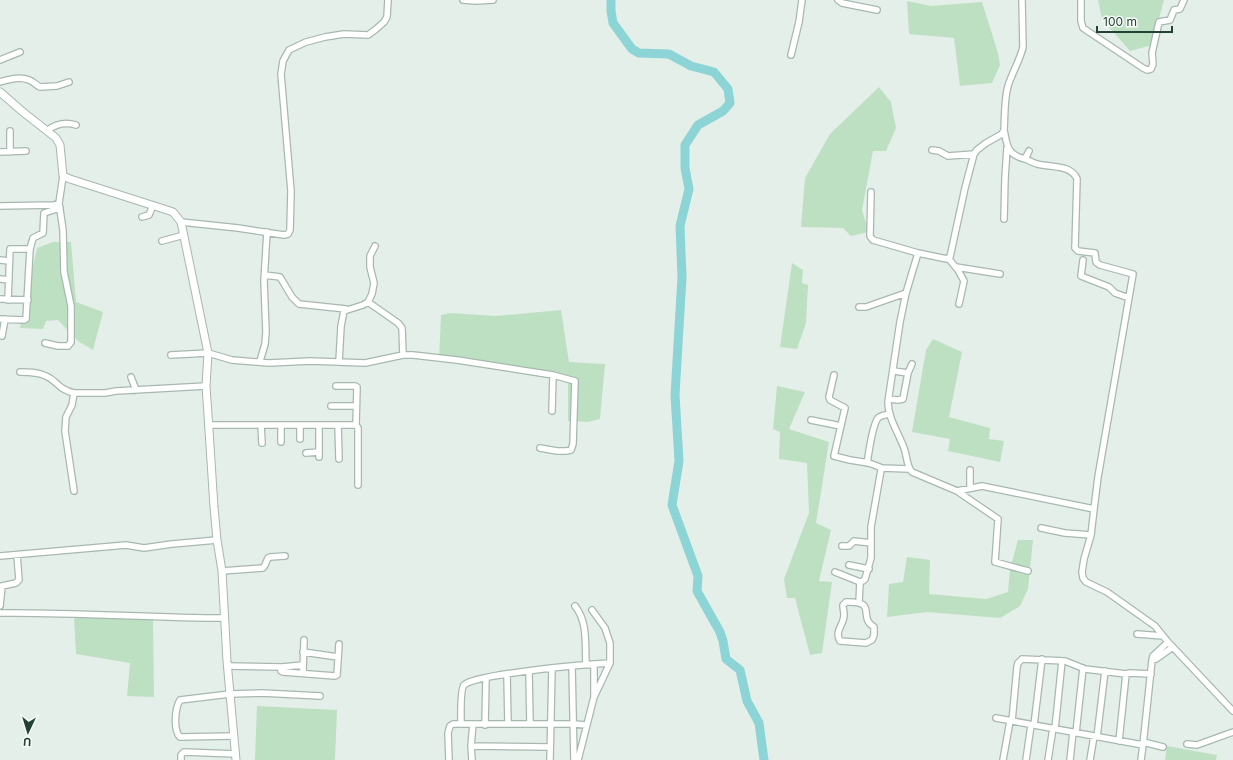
<svg xmlns="http://www.w3.org/2000/svg" width="1233" height="760" viewBox="0 0 1233 760" font-family="Inter,sans-serif">
<style>
.green{fill:#bde0c2}
.lines{fill:none;stroke-linecap:round;stroke-linejoin:round}
.river{stroke:#8cd4d5;stroke-width:9}
.minor-casing{stroke:#a7b8af;stroke-width:8}
.tertiary-casing{stroke:#a7b8af;stroke-width:9}
.minor{stroke:#fff;stroke-width:5.5}
.tertiary{stroke:#fff;stroke-width:7}
</style>
<rect width="100%" height="100%" fill="#e5efe9"/>
<path class="green" d="M1098 0H1164L1152 45 1130 51 1102 19Z
M907 1 931 6 982 2 998 53 1000 65 992 83 960 86 954 38 909 34Z
M879 87 891 102 896 128 886 151H873L862 210 869 232 851 236 843 228 801 227 805 178 830 134Z
M53 242H71L76 302 103 312 93 350 78 341 58 320 46 321 43 329 20 328 37 248Z
M792 263 803 270 802 283 808 285 806 323 797 349 780 347Z
M561 310 569 362 605 364 600 419 588 422 568 421V375L502 369 439 360 441 315 450 313 496 316Z
M933 339 962 352 949 417 990 428 989 439 1004 441 1000 462 948 451 950 439 912 432 926 350Z
M777 386 805 392 789 429 829 442 816 523 831 530 819 581 832 582 822 653 810 655 795 598H787L784 579 809 513 807 463 779 459 780 432 773 429Z
M1018 540H1033L1028 589 1020 606 1000 618 927 612 887 617 889 584 903 582 907 557 930 560 929 594 986 599 1008 592 1010 570Z
M113 616 153 620 154 697 127 696 130 663 76 654 74 617Z
M257 706 337 710 335 760H255Z
M1167 746 1217 755 1216 760H1165Z"/>
<g class="lines">
<path class="river" d="M611 0V11L613 23 632 49 639 53 669 54 691 66 714 72 728 89 730 103 723 111 698 125 685 145V168L689 189 680 226 682 277 675 395 679 461 672 505 698 576 697 591 720 632 723 641 726 659 740 670 747 701 759 723 764 760"/>
<defs>
<path id="minor" d="M463 0 476 1 493 0
M838 0 842 3 877 10
M1022 0 1023 47C1020 60 1012 73 1008 86 1004 100 1005 116 1004 130L1002 134 986 143 977 150 974 154 965 188 950 257 947 259 918 253 906 293 900 322 888 402C888 419 900 435 905 451 907 458 907 467 912 472L957 491 982 486 1094 509 1091 535 1084 559 1082 572 1083 578 1086 582 1107 592 1155 626 1168 642 1233 711
M1081 0V21L1083 28 1143 68 1147 70 1151 69 1153 64 1152 53 1159 22 1170 20 1174 10 1180 9 1184 0
M791 55 799 22 802 0
M0 60 20 52
M0 82C9 79 20 76 29 80 33 81 36 85 40 87L57 86 69 82
M48 130C56 124 66 122 76 125
M1004 130C1007 145 1007 155 1025 159L1029 151
M932 150 939 151 948 156 974 154
M0 152 26 151
M10 152V131
M1025 159C1031 161 1036 165 1043 165 1055 167 1072 166 1077 179L1075 248 1078 251 1095 253 1096 262 1100 265 1133 274 1098 477 1094 509
M871 192 870 236 873 240 918 253
M0 206 54 205 59 203 63 176
M142 217 149 215 153 205
M1004 219 1005 178 1007 148
M181 222 238 228 284 235 288 234 290 230 291 191 281 74 283 61 289 50 306 42 325 37 344 34 368 35 375 30 384 22 387 17 388 0
M162 241 184 235
M948 258 958 270 964 281 959 304
M0 260 9 261
M1083 260 1081 276 1109 287 1115 293 1129 298
M956 267 1000 274
M265 275 280 277 292 297 299 304 346 309
M0 279 9 280
M0 299 28 300
M8 300 10 249H30
M368 302 398 323 402 328 403 355
M859 307H866L906 293
M0 319 24 320 26 319 30 249 33 238 43 233 44 213 60 208
M2 336 5 319
M45 343 58 346H68L71 342V306L64 272 63 230 59 203
M171 355 208 353 232 360 269 363 311 361 365 363 403 355H413L457 360 553 375 552 411
M260 361 265 344 266 332 264 281 267 232
M339 362 341 326 344 311 363 305 368 302 372 294 374 283 370 267V256L375 246
M894 371 908 373 912 364
M20 372C29 372 38 372 46 376 58 381 57 389 74 393
M834 375 829 397 830 400 845 408 834 456 850 460 869 463 882 468
M131 377 136 390
M336 386H355L357 387 356 425
M889 399 898 400 903 399 908 373
M331 406H356
M811 420 841 426
M208 425H356L358 428V485
M261 425 262 443
M281 425V442
M300 425V439
M319 425V457
M338 425 339 459
M540 448 557 451H566L571 450 573 444 575 381 553 375
M306 453 319 452
M867 463C869 453 872 425 878 418 881 415 886 415 890 414
M970 470V488
M74 491 65 431 66 417 72 405 74 393H105L116 391 206 386
M957 491 998 519 995 562 1028 571
M1041 528 1065 533 1091 535
M842 546H849L854 541 871 543
M0 556 126 545 144 548 172 544 217 540
M849 565 869 569
M222 571 263 568 265 565 268 558 270 557 285 556
M835 572 860 582 863 581 865 579 871 558V527L881 470 882 468 909 469
M846 602C879 601 857 617 874 627V635L872 640 866 643 840 641C834 631 844 625 844 615 844 611 843 609 843 605Z
M859 603 860 582
M0 606 2 586 16 583 19 580 17 555
M575 606C588 622 585 645 586 664
M0 613C75 612 150 618 225 618
M1137 634 1163 636
M303 652 338 657
M1152 660 1156 659 1173 647
M594 664V695
M227 666 282 667 281 671 283 672 335 676 337 675 339 644
M572 666 574 760
M282 667 303 665
M529 671 530 724
M303 673 304 640
M507 675 508 724
M996 718 1143 745 1152 660 1153 656 1168 642
M1012 721 1017 667 1018 663 1022 659 1065 661 1085 669 1126 674
M461 724C461 716 460 690 464 685 475 674 589 664 610 663
M485 725 486 678
M1034 725 1042 659
M1055 729 1062 661
M1076 733 1083 668
M234 736 180 737C173 730 175 708 180 700L230 694 262 693 320 696
M1097 737 1105 671
M1119 741 1126 674 1130 673 1151 674
M1143 742 1163 747
M1187 744 1197 745 1233 732
M471 746 550 747
M181 760V755L184 752 236 754
M449 760 448 733 450 726 453 724H574L587 725
M472 760 471 746 473 724
M550 760 552 668
M578 760 594 697 610 663V643L605 628 592 610
M1003 760 1010 721
M1026 760 1031 725
M1048 760 1053 728
M1070 760 1073 732
M1090 760 1094 736
M1141 760 1143 745"/>
<path id="tertiary" d="M0 92 23 112 56 138 60 145 63 176 70 179 164 209 173 212 181 222 208 353 206 386 208 415 214 507 217 540 222 571 227 661 236 760"/>
</defs>
<use href="#minor" class="minor-casing"/>
<use href="#tertiary" class="tertiary-casing"/>
<use href="#minor" class="minor"/>
<use href="#tertiary" class="tertiary"/>
</g>
<g transform="translate(28 732) rotate(184)" stroke="#f6fbf8" stroke-width="3" paint-order="stroke">
<path d="M0-3L7 15L0 10L-7 15Z" fill="#234235"/>
<text y="-6" font-size="11" font-weight="bold" text-anchor="middle" fill="#234235">U</text>
</g>
<path d="M1097 26v6h75v-6" fill="none" stroke="#234235" stroke-width="2"/>
<text x="1103" y="26" font-size="12" fill="#234235" stroke="#f6fbf8" stroke-width="3" paint-order="stroke">100 m</text>
</svg>
